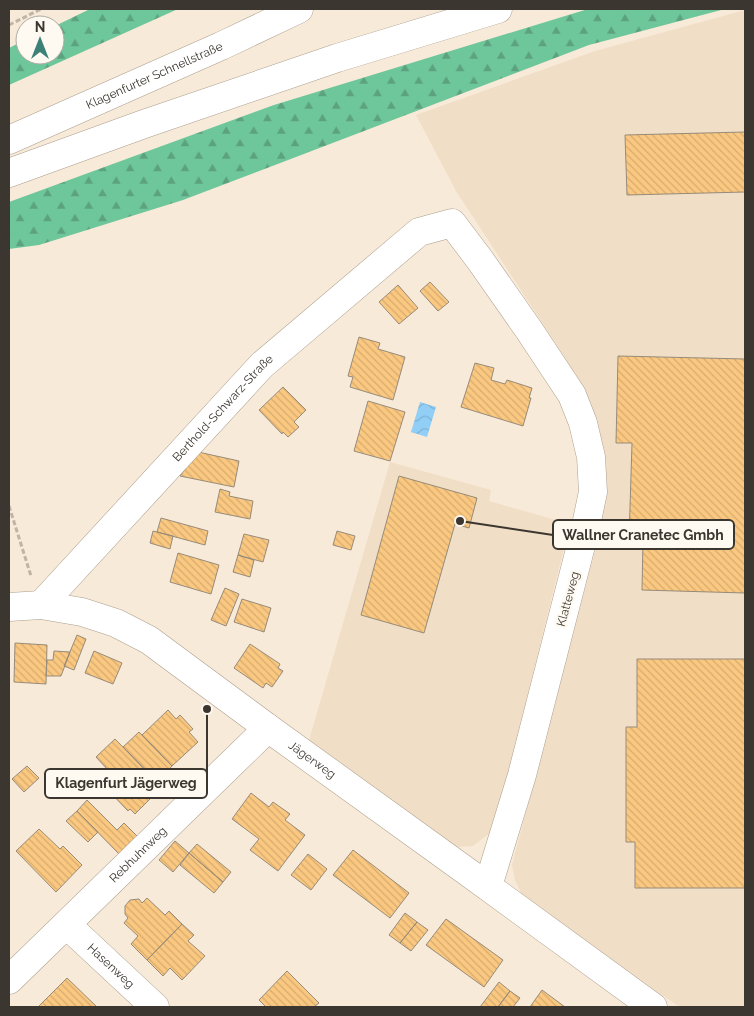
<svg xmlns="http://www.w3.org/2000/svg" width="754" height="1016" viewBox="0 0 754 1016" font-family="Raleway,sans-serif">
<style>
.built{fill:#f1dec6}
.forest{fill:url(#forest-firs)}
.water{fill:url(#water-waves)}
.building{fill:url(#building-back-hatch);stroke:#978b7a}
.lines{fill:none;stroke-linecap:round;stroke-linejoin:round}
.minor-casing{stroke:#ac9f8e;stroke-width:29}
.highway-casing{stroke:#ac9f8e;stroke-width:29}
.path{stroke:#bfb4a5;stroke-width:3;stroke-dasharray:5 2.5;stroke-linecap:butt}
.minor{stroke:#fff;stroke-width:28}
.highway{stroke:#fff;stroke-width:28}
.labels{text-anchor:middle;dominant-baseline:central;stroke-width:4.5;stroke-linejoin:round;paint-order:stroke}
.street-label{font-size:12px;fill:#3b362f;stroke:#fef9f1}
.leader{fill:none;stroke:#3b362f;stroke-width:2}
.callout-dot{fill:#3b362f;stroke:#fef9f1;stroke-width:2}
.callout{fill:#fef9f1;stroke:#3b362f;stroke-width:2}
.callout-label{font-size:14px;text-anchor:middle;font-weight:bold;fill:#3b362f}
</style>
<defs>
<pattern id="forest-firs" width="22" height="20" patternUnits="userSpaceOnUse" patternTransform="scale(1.25)"><rect width="22" height="20" fill="#6ec69b"/><path d="M5 1l3.5 6h-7zM16 11l3.5 6h-7z" fill="#5ca27f"/></pattern>
<pattern id="water-waves" width="16" height="10" patternUnits="userSpaceOnUse" patternTransform="scale(1.25)"><rect width="16" height="10" fill="#91cff7"/><path d="M0 5q4-4 8 0t8 0" fill="none" stroke="#7eb2d4"/></pattern>
<pattern id="building-back-hatch" width="6" height="6" patternUnits="userSpaceOnUse" patternTransform="scale(1.25)"><rect width="6" height="6" fill="#fac880"/><path d="M-1 5l2 2M0 0l6 6M5-1l2 2" fill="none" stroke="#d7ac6f"/></pattern>
</defs>
<rect width="100%" height="100%" fill="#f8ead8"/>
<path class="built" d="M745 10V1007H681L675 1004 522 895 515 880 512 865 600 531 605 472 584 394 566 359 456 191 416 115 595 51Z
M390 462 491 490 489 501 570 524 501 802 490 833 473 846 456 847 309 740Z"/>
<path class="forest" d="M90 9H178L9 85V48L25 40V55H55V26Z
M588 9H725L589 45 183 200 39 245 9 249V202L274 105Z"/>
<path class="water" d="M420 402 436 407 427 437 411 432Z"/>
<path class="building" d="M745 132V192L627 195 625 135Z
M430 282 449 302 438 311 420 291Z
M398 285 418 308 399 324 379 302Z
M359 337 380 343 378 349 405 357 393 400 350 387 353 377 348 376Z
M618 356 745 359V593L642 590 643 541 629 540 632 443H616Z
M475 363 494 368 491 380 505 384 507 380 532 388 529 398H531L523 426 461 407Z
M283 387 306 410 294 422 299 427 288 437 283 432 282 434 259 410Z
M368 401 405 412 390 461 354 451Z
M198 452 239 461 234 487 180 476Z
M399 476 477 498 469 528 455 524 424 633 361 615Z
M220 489 230 492 229 496 253 501 250 519 215 512Z
M161 518 208 531 205 545 157 532Z
M153 531 173 536 170 549 150 543Z
M337 531 355 536 351 550 333 545Z
M244 534 269 540 263 562 238 555Z
M178 553 219 565 211 594 170 582Z
M238 555 254 560 250 577 233 572Z
M225 588 239 594 226 626 211 620Z
M242 599 271 608 264 632 234 622Z
M77 635 86 639 74 670 64 666Z
M15 643 47 645 46 684 14 682Z
M250 644 280 664 278 668 283 671 272 687 266 683 263 688 234 668Z
M54 651 70 652 61 676H46L47 660H53Z
M94 651 122 663 113 684 85 673Z
M637 659H745V888H635V842H626V727H637Z
M168 710 176 719 180 715 193 729 189 732 198 742 172 766 142 735Z
M139 732 172 766 157 782 123 747Z
M115 739 162 787 135 814 130 809 128 811 108 790 118 781 96 757Z
M27 766 39 778 24 792 12 779Z
M251 793 269 807 273 802 290 814 285 820 305 835 278 871 250 850 259 839 232 819Z
M87 800 117 830 124 823 139 838 121 856 77 811Z
M77 811 98 832 88 842 66 821Z
M39 829 60 849 63 846 82 865 56 892 16 851Z
M175 841 189 853 173 872 159 860Z
M197 844 231 872 223 882 189 853Z
M353 850 409 893 390 918 333 875Z
M189 853 223 882 214 893 180 865Z
M308 854 327 869 311 890 291 875Z
M147 898 165 915 169 911 182 924 147 960 131 944 138 936 124 923 128 918 125 914V906L130 900 139 899 142 903Z
M405 913 417 922 400 943 389 935Z
M446 919 503 960 484 987 426 945Z
M417 922 428 930 411 951 400 943Z
M182 924 194 935 188 941 205 956 182 980 170 968 163 976 147 960Z
M287 971 319 1003 314 1007H266L259 1000Z
M67 978 97 1007H38Z
M499 982 510 991 498 1007H480Z
M542 990 565 1007H530Z
M510 991 520 998 513 1007H498Z"/>
<g class="lines">
<defs>
<g id="minor">
<path id="s1" d="M41 605 262 365 419 232 452 223 480 260 529 330 572 395 583 423 591 457 593 492 585 530 522 775 488 886"/>
<path id="s2" d="M9 607 41 605 82 612 116 623 149 640 268 728 469 873 653 1007"/>
<path id="s3" d="M67 925 155 1007"/>
<path id="s4" d="M9 980 268 728"/>
</g>
<g id="highway">
<path id="s5" d="M9 140 221 46 299 9"/>
<path d="M9 173 144 124 337 58 498 9"/>
</g>
</defs>
<use href="#minor" class="minor-casing"/>
<use href="#highway" class="highway-casing"/>
<path class="path" d="M9 25 41 9
M9 506 31 576"/>
<use href="#minor" class="minor"/>
<use href="#highway" class="highway"/>
</g>
<g class="labels">
<g class="street-label">
<text stroke="none"><textPath href="#s5" startOffset="159">Klagenfurter Schnellstraße</textPath></text>
<text stroke="none"><textPath href="#s1" startOffset="268">Berthold-Schwarz-Straße</textPath></text>
<text transform="translate(568 599) rotate(-75)">Klatteweg</text>
<text stroke="none"><textPath href="#s2" startOffset="349">Jägerweg</textPath></text>
<text stroke="none"><textPath href="#s4" startOffset="180">Rebhuhnweg</textPath></text>
<text stroke="none"><textPath href="#s3" startOffset="60">Hasenweg</textPath></text>
</g>
</g>
<path class="leader" d="M460 521L553 535M207 709L207 783"/>
<g class="callout-dot">
<circle cx="460" cy="521" r="5"/>
<circle cx="207" cy="709" r="5"/>
</g>
<g class="callout">
<rect x="553" y="520" width="181" height="29" rx="5"/>
<rect x="45" y="769" width="162" height="29" rx="5"/>
</g>
<g class="callout-label">
<text x="643" y="540">Wallner Cranetec Gmbh</text>
<text x="126" y="788">Klagenfurt Jägerweg</text>
</g>
<rect width="754" height="1016" fill="none" stroke="#3b362f" stroke-width="20"/>
<g transform="translate(40 40)"><circle r="24" fill="#fef9f1" stroke="#b0aba3"/>
<path d="M0-4L9 19L0 12L-9 19Z" fill="#3b8178"/>
<text y="-8" font-size="14" font-weight="bold" text-anchor="middle" fill="#3b362f">N</text>
</g>
</svg>
